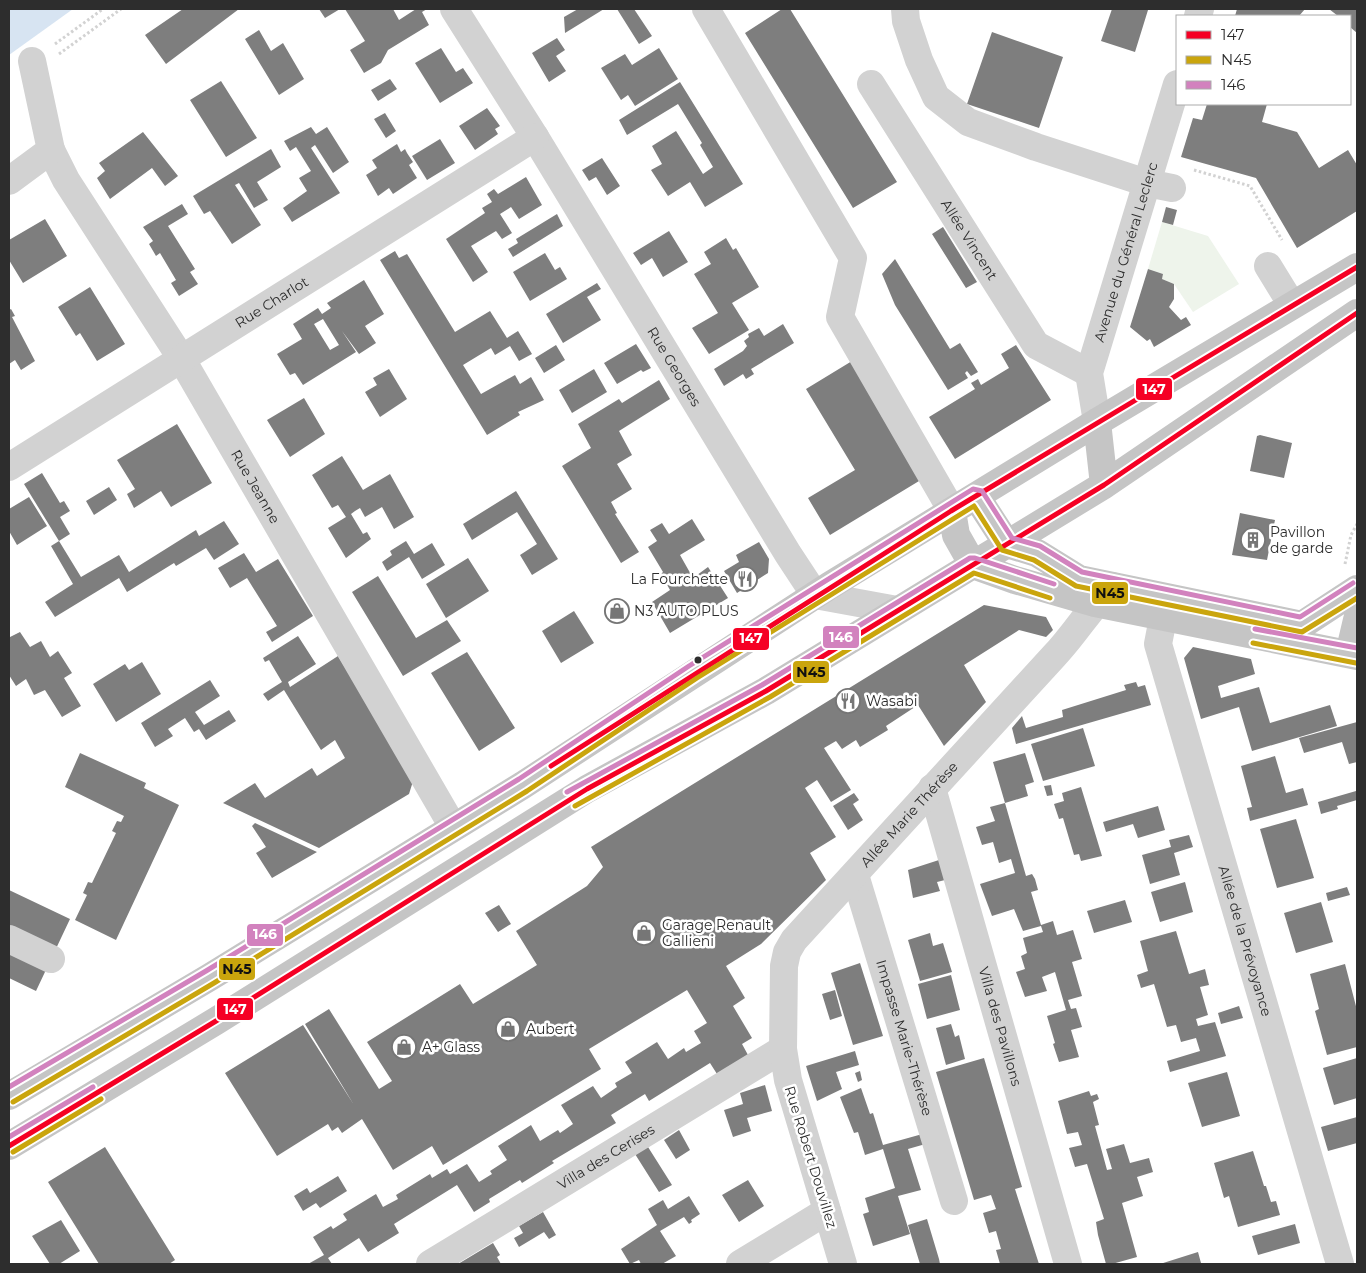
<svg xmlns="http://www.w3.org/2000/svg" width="1366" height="1273" viewBox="0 0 1366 1273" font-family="Montserrat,sans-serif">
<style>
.green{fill:#eef4eb}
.water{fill:#d7e4f2}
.building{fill:#7e7e7e;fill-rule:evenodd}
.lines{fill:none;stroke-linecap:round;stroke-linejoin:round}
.path{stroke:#d2d2d2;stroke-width:3;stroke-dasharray:2.5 2.5;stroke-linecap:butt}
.minor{stroke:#d2d2d2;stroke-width:28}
.major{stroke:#c5c5c5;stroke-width:28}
.bus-1-casing{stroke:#fff;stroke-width:9}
.bus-2-casing{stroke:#fff;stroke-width:9}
.bus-3-casing{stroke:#fff;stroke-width:9}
.bus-1{stroke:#f50024;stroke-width:5}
.bus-2{stroke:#caa50d;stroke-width:5}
.bus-3{stroke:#d282be;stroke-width:5}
.bus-dot{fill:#2d2d2d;stroke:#fff;stroke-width:2}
.labels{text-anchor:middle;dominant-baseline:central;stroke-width:5;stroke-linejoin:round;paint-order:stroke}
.street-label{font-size:14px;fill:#2d2d2d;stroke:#fff}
.poi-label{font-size:14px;fill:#2d2d2d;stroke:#fff;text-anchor:start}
.line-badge{stroke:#fff;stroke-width:2}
.badge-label{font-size:14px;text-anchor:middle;font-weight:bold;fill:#fff}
.pale-badge-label{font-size:14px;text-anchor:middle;font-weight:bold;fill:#111}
</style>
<rect width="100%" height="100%" fill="#fff"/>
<path class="green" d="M1162 222 1208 236 1239 284 1193 312 1174 284 1162 279 1163 274 1148 269Z"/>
<path class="water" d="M9 9H73L9 55Z"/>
<path class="building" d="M183 9H239L166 64 145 35Z
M319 9H340L325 18Z
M345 9H393L399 20 416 9H427L422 12 429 25 388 50 381 63 364 73 350 50 365 41Z
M578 9H604L565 33 564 17Z
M617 9H634L652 36 639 44Z
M782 9H790L897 182 853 208 745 33Z
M1112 9 1148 10 1135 52 1101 41Z
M1237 9 1240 10 1305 9 1299 16H1235Z
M1329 9H1357V33L1350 27V16H1338Z
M259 30 271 51 283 43 304 79 279 95 245 39Z
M992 32 1063 57 1039 128 967 104Z
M557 38 565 50 556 56 566 71 549 82 532 53Z
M441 48 456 72 463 68 473 83 440 103 415 63Z
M659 48 678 79 635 106 628 95 621 100 601 68 625 54 632 65Z
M390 79 397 89 378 101 371 90Z
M221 81 257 138 226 157 190 100Z
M680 82 743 184 705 207 690 182 668 196 651 170 662 164 652 146 676 131 703 174 713 167 700 145 702 143 678 104 627 135 619 120Z
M1207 104H1267L1262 122 1297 132 1319 168 1348 150 1357 165V211L1297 248 1256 178 1181 157 1193 118 1202 120Z
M487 108 500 126 495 129 498 134 475 150 459 126Z
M385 113 396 131 386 138 374 119Z
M311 127 316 134 327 127 349 162 333 173 315 145 311 148 340 193 292 222 283 208 307 191 299 178 311 171 296 147 290 151 284 141Z
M143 132 178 176 165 186 152 168 110 199 97 178 105 171 99 163Z
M440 139 455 163 427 180 412 156Z
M397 144 401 152 405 149 407 153 413 162 409 165 417 178 393 194 389 188 378 196 366 175 377 168 372 160Z
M271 149 281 167 257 182 268 200 254 208 239 183 235 185 261 225 232 244 210 211 204 214 193 196Z
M602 158 620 186 607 195 596 177 589 181 582 170Z
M526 177 542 205 519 219 511 207 500 214 512 233 502 239 496 231 471 246 488 272 473 282 446 239 485 213 482 208 492 202 487 194 494 189 498 194Z
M182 204 188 214 168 226 195 269 190 272 198 284 179 296 171 283 176 280 160 253 156 256 149 244 153 241 143 227Z
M1166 207 1177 210 1173 225 1162 222Z
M557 214 563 226 513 257 508 249 518 243 516 239Z
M45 219 67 256 23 283 9 260V240Z
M943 227 977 282 966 288 932 234Z
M669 231 688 262 663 277 652 258 641 265 633 253Z
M726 238 733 250 736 248 759 287 732 303 749 330 709 354 692 328 718 313 694 274 711 264 704 252Z
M395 251 399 258 407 254 455 332 490 311 507 338 518 331 532 354 519 361 510 346 495 355 491 348 463 365 481 394 515 375 520 384 531 377 544 400 518 412 520 415 487 435 380 260Z
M545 253 555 270 560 267 567 279 530 301 513 272Z
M895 259 950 349 960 343 978 372 971 376 967 371 965 373 968 378 948 390 895 305 882 274Z
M1148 269 1163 274 1162 279 1174 284V299L1169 307 1181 320 1186 317 1191 325 1154 347 1150 339 1147 341 1130 327Z
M364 280 384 314 365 326 376 343 359 354 342 331 356 352 303 385 295 373 290 375 277 354 302 339 293 324 318 308 322 314 331 308 327 303ZM323 319 339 345 330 350 314 324Z
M597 283 601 289 587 297 601 320 563 343 546 314Z
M90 287 125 344 97 361 80 333 76 336 58 307Z
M11 309 15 316 12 317 35 361 21 370 15 360 9 364V310Z
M783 324 794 343 751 369 754 374 746 379 743 374 724 386 714 369 743 351 747 346 744 341 749 337 748 334 759 328 764 336Z
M636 344 651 368 643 372 641 370 617 384 604 363Z
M556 345 565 360 544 373 535 358Z
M1016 345 1051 400 955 459 929 417 975 389 971 383 978 379 981 385 1009 368 1001 354Z
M852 361 924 478 830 535 808 498 855 470 806 389Z
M389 369 407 399 380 417 365 392 377 385 373 378Z
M594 369 607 392 572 413 559 390Z
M659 380 670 399 619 431 632 455 617 464 632 489 611 502 617 513 615 514 639 552 621 563 562 466 591 448 578 424 619 399 622 403Z
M304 398 325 434 290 457 267 420Z
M177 424 212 483 171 507 161 491 134 508 127 494 135 489 117 460Z
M1260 435 1292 443 1284 478 1250 471 1257 436Z
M342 456 363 490 390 474 414 517 394 529 382 507 365 517 360 508 355 511 351 514 363 534 367 532 371 539 346 558 328 528 346 517 338 505 332 508 312 475Z
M42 473 60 503 64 501 70 511 60 517 70 534 59 541 81 577 119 555 129 572 196 530 199 536 224 521 239 544 214 560 206 548 176 566 174 563 127 592 119 578 55 617 45 602 73 584 51 546 59 541 24 484Z
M109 487 117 500 94 515 86 501Z
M516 491 558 559 532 575 520 555 537 544 517 512 472 540 463 524Z
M29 497 47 526 17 545 9 531V509Z
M1240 513 1275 520 1267 560 1232 555Z
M692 519 705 540 680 555 693 578 708 567 728 598 670 633 652 602 670 590 661 574 663 572 648 547 657 541 650 530 662 523 669 534Z
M406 541 414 554 432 543 445 565 422 579 409 557 387 571 382 562 392 555 390 551Z
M759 542 769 559 768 573 737 593 724 571 739 562 736 555Z
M244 553 256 572 278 559 313 616 272 642 266 632 277 626 247 578 230 588 218 568Z
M468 558 489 591 446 618 426 584Z
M378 576 416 638 447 620 461 641 403 676 352 592Z
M984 605 1046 617 1053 630 1046 637 1019 630 964 665 986 702 944 746 918 705 886 726 888 730 860 747 856 740 842 749 836 741 824 748 851 790 831 802 817 780 805 788 836 837 810 853 826 880 761 944 726 966 745 998 733 1006 752 1038 742 1044 748 1055 717 1074 710 1063 649 1101 645 1094 611 1115 616 1123 552 1161 554 1163 522 1183 520 1180 489 1199 490 1202 474 1212 457 1185 394 1224 399 1233 368 1252 359 1238 328 1258 332 1264H308L324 1255 313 1237 331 1226 333 1229 347 1220 343 1214 376 1194 383 1207 398 1199 396 1195 430 1174 432 1178 447 1169 450 1174 467 1164 479 1182 492 1174 490 1171 507 1160 498 1146 531 1125 540 1141 558 1130 560 1133 573 1124 561 1105 593 1086 601 1098 617 1087 615 1083 632 1073 625 1062 657 1042 668 1059 684 1048 686 1052 701 1043 694 1031 707 1023 687 990 589 1049 601 1069 443 1165 432 1146 393 1170 362 1119 342 1133 338 1127 332 1131 328 1124 277 1156 225 1073 303 1025 354 1105 305 1024 329 1009 379 1089 392 1081 367 1042 460 984 473 1004 537 965 516 931 587 886 603 867 591 847Z
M574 611 594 643 561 663 542 631Z
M20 632 30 647 41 641 50 657 58 651 72 673 64 678 81 706 62 717 45 690 34 695 26 679 16 686 9 675V635L10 637Z
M298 636 316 664 288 682 290 687 338 656 414 778 409 794 319 848 223 803 255 783 265 798 312 768 317 776 345 758 335 740 321 750 284 690 268 701 263 694 282 682 269 660 265 662 263 658Z
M1193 647 1251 659 1255 674 1218 686 1221 698 1259 687 1270 723 1330 705 1337 726 1252 751 1239 707 1201 719 1184 658Z
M467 652 515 728 479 751 431 673Z
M142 662 161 694 116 722 93 684 125 664 129 670Z
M210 680 220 696 195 712 204 725 229 710 236 721 206 740 199 729 194 732 185 718 168 729 173 736 155 747 141 723Z
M1136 682 1138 687 1145 685 1151 705 1016 744 1012 728 1022 716 1026 728 1063 717 1062 710 1126 690 1124 685Z
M1357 722V762L1349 764 1342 742 1304 753 1299 738Z
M1083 728 1095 766 1043 781 1031 744Z
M80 753 146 783 144 788 179 805 116 940 75 920 87 895 83 893 88 882 92 883 116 833 112 831 117 821 121 822 124 816 65 787Z
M1025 753 1034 782 1025 785 1028 796 1005 803 993 762Z
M1275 756 1286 793 1303 788 1308 805 1250 821 1247 808 1252 807 1241 766Z
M1051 785 1053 795 1047 796 1044 786Z
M1081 787 1102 856 1081 861 1079 854 1074 855 1063 818 1059 819 1054 804 1064 801 1062 793Z
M1356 791 1357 800 1337 806 1338 809 1321 814 1318 802Z
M854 793 859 800 853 804 863 820 848 830 833 806Z
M1005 803 1026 876 1032 874 1035 879 1038 890 1031 892 1041 925 1053 921 1057 935 1073 930 1082 959 1072 962 1082 996 1068 1000 1071 1009 1076 1008 1082 1027 1071 1030 1079 1057 1059 1062 1053 1044 1055 1043 1047 1016 1066 1010 1055 972 1042 977 1047 991 1025 997 1016 972 1025 969 1021 956 1027 953 1023 938 1043 932 1041 926 1023 931 1014 909 992 916 980 884 1015 873 1011 859 999 863 993 842 982 845 976 827 995 821 990 807Z
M1158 806 1165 830 1138 838 1133 824 1106 832 1103 822Z
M1296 819 1314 878 1277 888 1260 829Z
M255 823 317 852 272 878 256 853 266 847 252 826Z
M1189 835 1193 847 1174 853 1180 875 1150 884 1142 855 1171 847 1169 840Z
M939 860 945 880 937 882 940 891 913 898 908 870Z
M1185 882 1193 912 1160 922 1151 892Z
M1347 887 1350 895 1328 901 1326 893Z
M9 890 70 919 36 991 9 978Z
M1125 900 1132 922 1094 933 1087 911Z
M1321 902 1333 942 1296 953 1284 913Z
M499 905 511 924 498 932 485 913Z
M1176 931 1189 974 1205 969 1209 985 1200 987 1208 1015 1196 1019 1198 1026 1215 1022 1226 1056 1170 1072 1167 1061 1200 1051 1196 1038 1181 1042 1176 1025 1167 1027 1154 984 1141 988 1137 975 1148 971 1140 941Z
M930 933 933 946 943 943 952 972 920 981 908 940Z
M860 963 883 1036 853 1045 831 973Z
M1345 964 1357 1010V1047L1327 1055 1315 1011 1319 1009 1310 974Z
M951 975 960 1010 927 1019 918 984Z
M835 990 842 1016 830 1020 822 994Z
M1239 1006 1243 1018 1221 1024 1218 1013Z
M951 1024 955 1037 959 1035 965 1059 946 1065 936 1028Z
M855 1051 859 1065 836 1072 842 1089 817 1101 806 1066Z
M984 1058 1022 1187 1015 1189 1039 1264H1000L996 1250 1001 1249 996 1231 989 1233 983 1213 996 1209 991 1195 974 1200 936 1072Z
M1357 1058V1098L1334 1105 1323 1068Z
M860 1071 862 1080 858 1082 855 1073Z
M1227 1072 1240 1116 1202 1127 1188 1083Z
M765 1085 772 1111 747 1118 751 1131 733 1137 724 1110 743 1104 740 1093Z
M861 1088 870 1114 873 1113 883 1145 926 1133 929 1143 908 1149 921 1190 898 1196 910 1234 873 1246 863 1214 869 1212 865 1198 895 1188 883 1149 865 1155 858 1132 854 1133 840 1097Z
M1089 1091 1091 1096 1097 1094 1099 1099 1093 1102 1099 1125 1095 1126 1107 1170 1112 1169 1106 1149 1124 1144 1130 1163 1149 1158 1153 1172 1137 1177 1143 1196 1122 1203 1137 1257 1112 1264H1106L1098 1235 1096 1222 1104 1219 1087 1164 1075 1167 1069 1148 1082 1145 1078 1132 1067 1134 1058 1101Z
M1357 1117V1143L1328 1151 1321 1127Z
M679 1130 690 1150 676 1159 664 1140Z
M105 1147 175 1260 169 1264H99L48 1182Z
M648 1147 672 1185 659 1192 635 1154Z
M1253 1151 1264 1186H1266L1271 1202 1276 1201 1280 1215 1238 1227 1229 1196 1224 1198 1214 1163Z
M338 1176 347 1191 320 1208 316 1203 303 1211 294 1196 307 1188 310 1193Z
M748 1180 764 1206 739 1222 722 1195Z
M689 1196 700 1214 691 1220 692 1222 689 1224 684 1217 660 1231 676 1256 662 1264H641L639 1260 630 1264 621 1249 657 1225 648 1209 663 1200 668 1209Z
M543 1212 556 1235 549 1239 544 1232 519 1247 514 1238 523 1233 519 1226Z
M927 1219 939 1259 940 1264H920L908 1225Z
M61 1220 80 1251 59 1264H50L32 1236Z
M1295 1224 1300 1243 1258 1255 1252 1236Z
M493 1243 500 1255 497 1257 501 1264H458Z
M1198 1252 1201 1263 1161 1264H1160Z"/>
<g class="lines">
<path class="path" d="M55 44 103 9
M59 54 121 9
M1194 170 1250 186 1282 240
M1345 564 1351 535 1357 524"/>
<g class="minor">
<path id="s1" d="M454 9 535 137 788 554 815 595 897 610"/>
<path d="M706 9 853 258 840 317 952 511"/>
<path d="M905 9 906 21 919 60 936 97 968 122 1036 147 1147 183 1172 188"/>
<path d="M1198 16 1200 9"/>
<path id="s2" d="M871 84 1036 345 1089 373"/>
<path id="s3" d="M51 150 66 180 181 358 453 827"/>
<path d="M9 181 51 150 32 61"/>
<path d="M1268 266 1292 305"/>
<path id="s4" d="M1097 422 1089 373 1177 84"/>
<path id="s5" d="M9 467 535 137"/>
<path id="s6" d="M1163 618 1158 644 1340 1264"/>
<path id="s7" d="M932 788 1068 1264"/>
<path id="s8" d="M855 875 954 1201"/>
<path d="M9 939 51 959"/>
<path id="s9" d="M430 1264 783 1049"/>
<path d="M740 1264 827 1211"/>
<path id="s10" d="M843 1264 788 1080 783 1049 784 966 787 952 794 940C881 846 967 750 1054 656 1075 634 1090 608 1112 586"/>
</g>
<path class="major" d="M1097 422 1104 485
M976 496 1007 544 1037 553 1079 579 1302 625 1357 589
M952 511 956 535 973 565
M973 565 1015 580 1095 603 1357 656
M1349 654 1357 620
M9 1096 210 977 523 785 829 586 1097 422 1357 267
M9 1146 216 1021 587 789 766 691 1104 485 1357 313"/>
<defs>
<path id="bus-1" d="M551 766 951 511 1357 267
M9 1146 216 1021 587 789 766 691 1104 485 1357 313"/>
<path id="bus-2" d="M1253 643 1356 663
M575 806 770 697 974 573 1050 598
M13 1102 214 983 527 791 697 678 974 506 1002 550 1034 560 1076 586 1302 632 1357 598
M13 1152 101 1099"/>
<path id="bus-3" d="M1255 629 1357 648
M567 792 762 685 970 558H975L1054 584
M9 1087 206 971 519 779 689 666 973 489 982 491 1012 538 1040 546 1082 572 1300 617 1353 583
M9 1137 93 1087"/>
</defs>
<use href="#bus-1" class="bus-1-casing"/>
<use href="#bus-2" class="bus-2-casing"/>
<use href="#bus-3" class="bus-3-casing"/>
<use href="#bus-1" class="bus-1"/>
<use href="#bus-2" class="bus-2"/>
<use href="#bus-3" class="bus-3"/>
</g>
<defs>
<symbol id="building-ring" viewBox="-11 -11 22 22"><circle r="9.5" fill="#fff" stroke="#767676" stroke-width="1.5"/><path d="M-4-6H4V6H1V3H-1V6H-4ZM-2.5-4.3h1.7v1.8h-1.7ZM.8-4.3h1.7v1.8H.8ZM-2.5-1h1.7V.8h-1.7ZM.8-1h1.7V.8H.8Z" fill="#767676"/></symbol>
<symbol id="restaurant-ring" viewBox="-11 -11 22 22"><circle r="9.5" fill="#fff" stroke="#767676" stroke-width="1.5"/><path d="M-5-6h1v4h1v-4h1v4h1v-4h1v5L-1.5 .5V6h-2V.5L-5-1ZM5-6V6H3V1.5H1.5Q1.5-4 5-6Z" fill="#767676"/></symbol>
<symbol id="shop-ring" viewBox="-11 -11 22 22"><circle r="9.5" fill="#fff" stroke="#767676" stroke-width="1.5"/><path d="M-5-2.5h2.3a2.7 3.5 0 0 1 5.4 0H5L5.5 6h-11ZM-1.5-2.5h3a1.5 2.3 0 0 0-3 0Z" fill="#767676"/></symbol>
</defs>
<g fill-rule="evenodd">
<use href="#building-ring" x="1239" y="526" width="28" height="28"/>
<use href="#restaurant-ring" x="731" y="565" width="28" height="28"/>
<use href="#shop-ring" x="603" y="597" width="28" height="28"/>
<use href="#restaurant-ring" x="834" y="687" width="28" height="28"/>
<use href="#shop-ring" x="630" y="919" width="28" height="28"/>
<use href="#shop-ring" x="494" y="1015" width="28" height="28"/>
<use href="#shop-ring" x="390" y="1033" width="28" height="28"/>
</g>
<circle class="bus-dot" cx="698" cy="660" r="4.5"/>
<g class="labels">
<g class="street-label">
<text stroke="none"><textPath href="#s2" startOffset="184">Allée Vincent</textPath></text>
<text stroke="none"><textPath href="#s4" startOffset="176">Avenue du Général Leclerc</textPath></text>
<text stroke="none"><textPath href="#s5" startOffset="310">Rue Charlot</textPath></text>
<text stroke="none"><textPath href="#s1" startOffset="420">Rue Georges</textPath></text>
<text stroke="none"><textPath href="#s3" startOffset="394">Rue Jeanne</textPath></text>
<text stroke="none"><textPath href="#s10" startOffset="505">Allée Marie Thérèse</textPath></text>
<text stroke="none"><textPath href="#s6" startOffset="336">Allée de la Prévoyance</textPath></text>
<text stroke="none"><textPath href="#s7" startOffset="248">Villa des Pavillons</textPath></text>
<text stroke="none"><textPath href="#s8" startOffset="170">Impasse Marie-Thérèse</textPath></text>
<text stroke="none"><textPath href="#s9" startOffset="206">Villa des Cerises</textPath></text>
<text transform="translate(811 1157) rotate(73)">Rue Robert Douvillez</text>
</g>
<g class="poi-label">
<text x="1270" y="532">Pavillon<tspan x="1270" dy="16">de garde</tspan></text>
<text x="728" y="579" text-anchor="end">La Fourchette</text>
<text x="634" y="611">N3 AUTO PLUS</text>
<text x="866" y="701">Wasabi</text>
<text x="662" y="925">Garage Renault<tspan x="662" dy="16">Gallieni</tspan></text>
<text x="526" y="1029">Aubert</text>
<text x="422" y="1047">A+ Glass</text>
</g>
</g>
<g class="line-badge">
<rect x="1135" y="377" width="38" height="24" rx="5" fill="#f50024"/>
<rect x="1091" y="581" width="38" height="24" rx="5" fill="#caa50d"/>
<rect x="822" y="625" width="38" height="24" rx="5" fill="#d282be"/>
<rect x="732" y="627" width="38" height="24" rx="5" fill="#f50024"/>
<rect x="792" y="660" width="38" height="24" rx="5" fill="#caa50d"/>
<rect x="246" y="923" width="38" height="24" rx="5" fill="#d282be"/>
<rect x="218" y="957" width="38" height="24" rx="5" fill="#caa50d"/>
<rect x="216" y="997" width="38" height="24" rx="5" fill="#f50024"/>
</g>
<g class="badge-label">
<text x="1154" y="394">147</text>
<text x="841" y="642">146</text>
<text x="751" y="643">147</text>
<text x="265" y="939">146</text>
<text x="235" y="1014">147</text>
</g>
<g class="pale-badge-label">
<text x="1110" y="598">N45</text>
<text x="811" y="677">N45</text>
<text x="237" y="974">N45</text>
</g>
<rect width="1366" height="1273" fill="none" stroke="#2d2d2d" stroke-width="20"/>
<rect x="1176" y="15" width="175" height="90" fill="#ffffff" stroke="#ababab"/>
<rect x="1186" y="31" width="25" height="8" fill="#f50024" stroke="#ababab"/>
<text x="1221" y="40" font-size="15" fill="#2d2d2d">147</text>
<rect x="1186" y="56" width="25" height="8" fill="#caa50d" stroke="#ababab"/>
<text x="1221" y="65" font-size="15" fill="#2d2d2d">N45</text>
<rect x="1186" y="81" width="25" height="8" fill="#d282be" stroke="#ababab"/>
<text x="1221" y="90" font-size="15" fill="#2d2d2d">146</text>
</svg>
